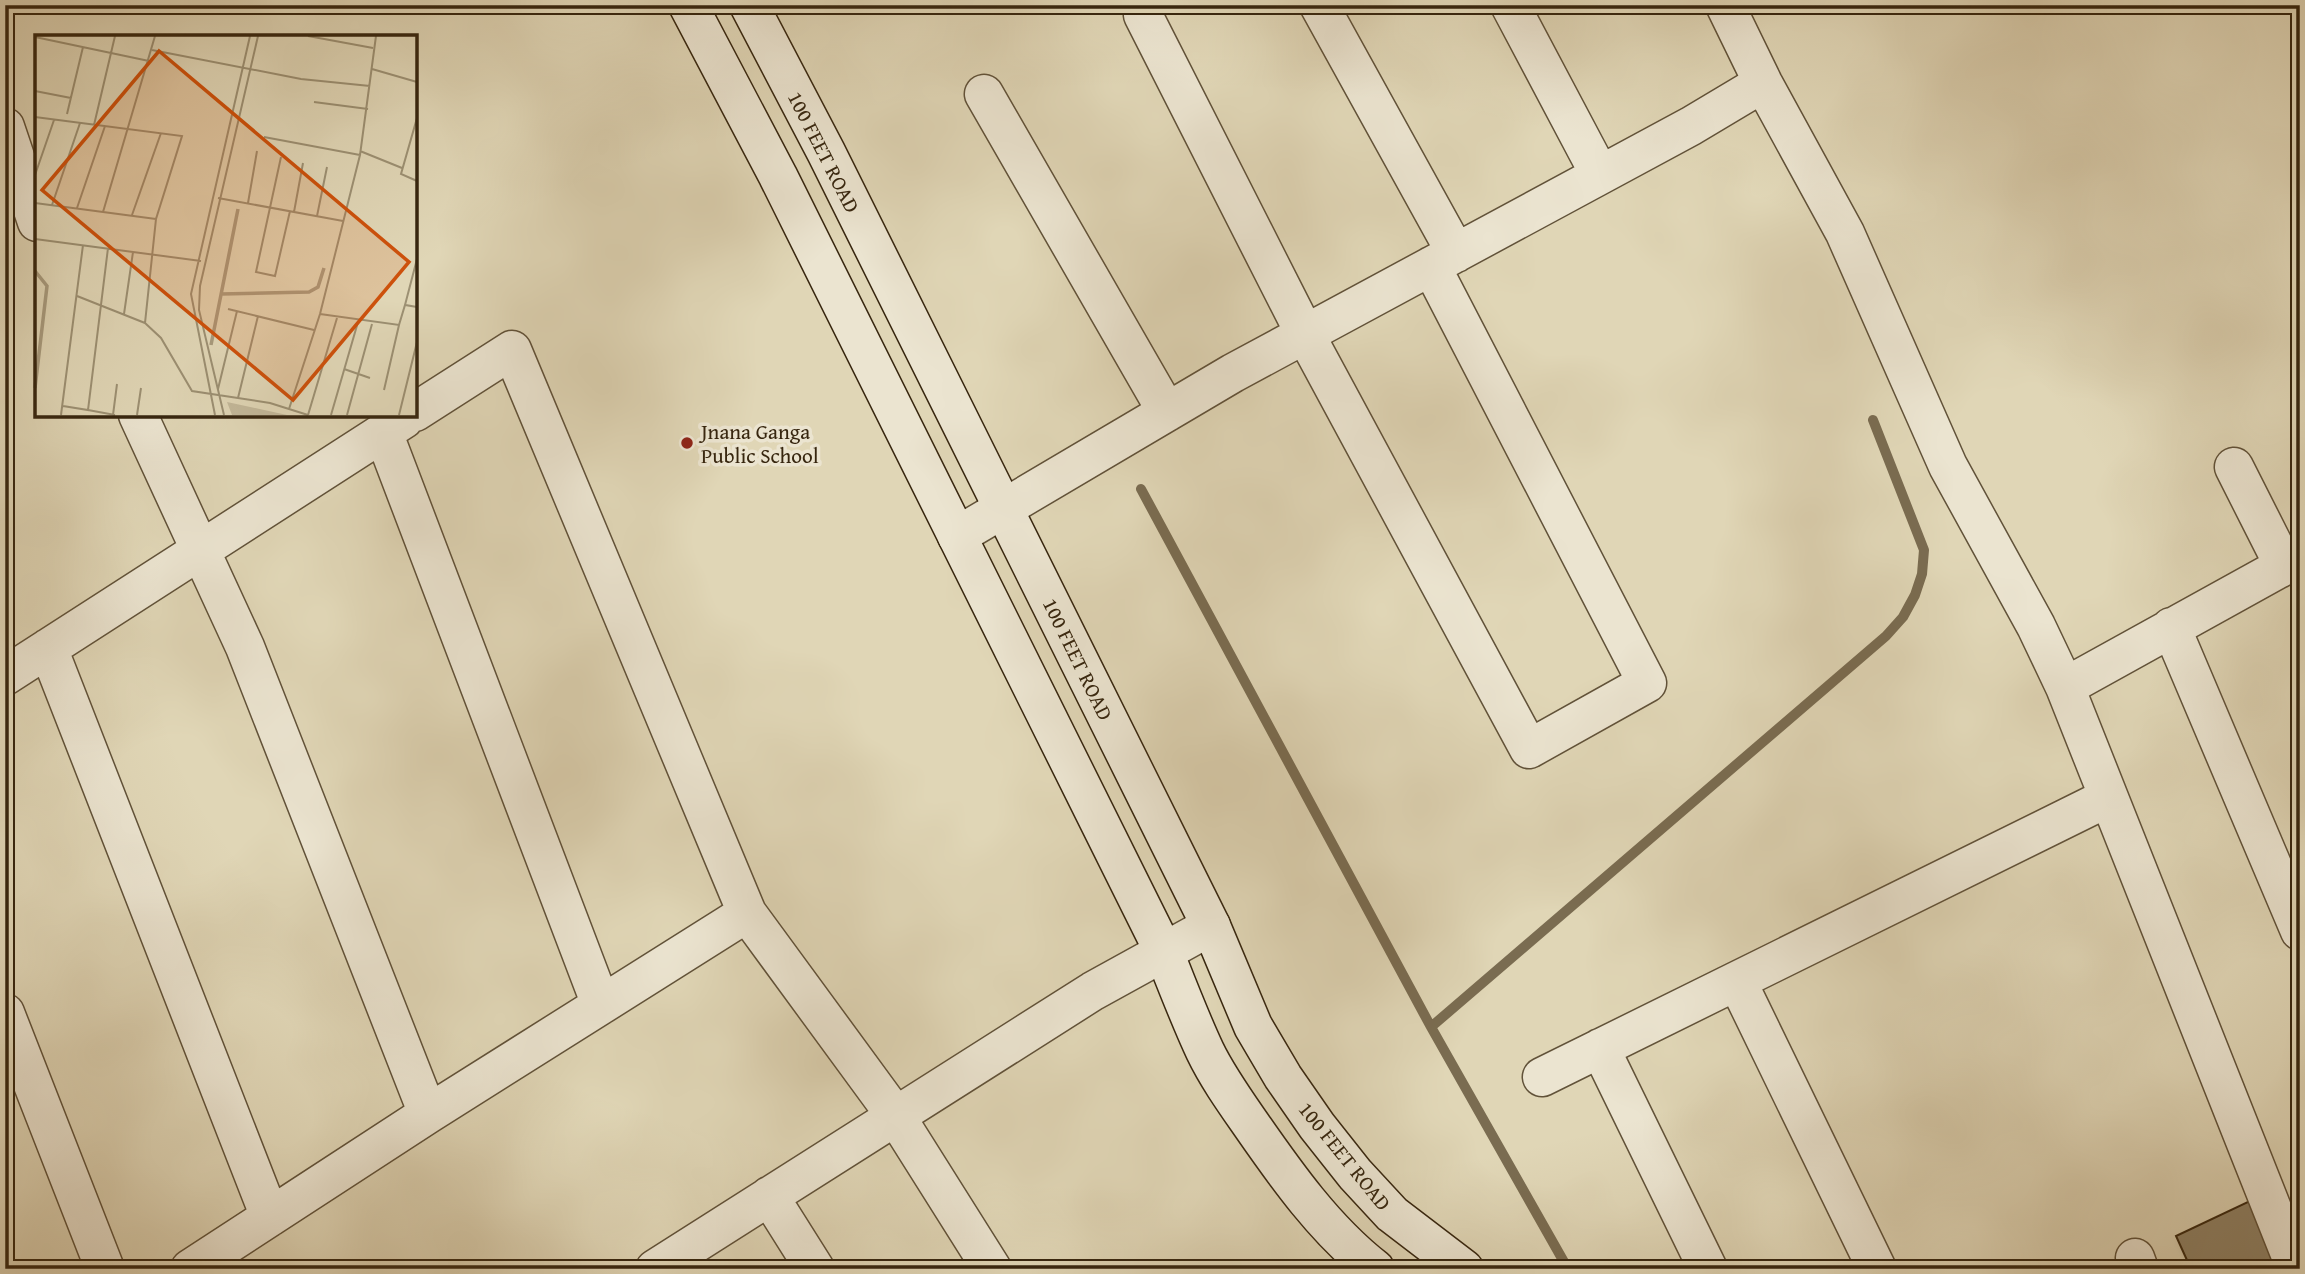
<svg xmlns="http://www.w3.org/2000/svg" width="2305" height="1274" viewBox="0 0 2305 1274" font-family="'Gentium Book Plus',serif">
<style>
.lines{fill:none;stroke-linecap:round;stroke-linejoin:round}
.stream{stroke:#7a6c51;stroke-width:10}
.building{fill:#8f8266;stroke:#37260f;stroke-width:2;filter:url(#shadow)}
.minor-casing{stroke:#615239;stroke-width:41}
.secondary-casing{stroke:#37260f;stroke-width:41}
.minor{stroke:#ebe4d0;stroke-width:38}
.secondary{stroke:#ebe4d0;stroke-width:38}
.poi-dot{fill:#8f2418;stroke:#ebe4d0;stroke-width:2.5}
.labels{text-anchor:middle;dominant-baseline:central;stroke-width:7;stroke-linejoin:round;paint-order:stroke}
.street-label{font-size:21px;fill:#37260f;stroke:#ebe4d0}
.poi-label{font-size:21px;fill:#37260f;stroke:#ebe4d0;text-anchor:start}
.inset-river{fill:none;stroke:#a79a7d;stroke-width:3.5}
.inset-road{fill:none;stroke:#9c9073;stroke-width:2}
.view{fill:#cd510c;fill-opacity:0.15;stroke:#cd510c;stroke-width:3.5}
.inset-edge{fill:none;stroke:#37260f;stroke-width:3.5}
</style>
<defs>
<filter id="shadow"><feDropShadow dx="6" dy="6" stdDeviation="3.5" flood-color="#0004"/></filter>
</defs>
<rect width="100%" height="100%" fill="#e0d6b6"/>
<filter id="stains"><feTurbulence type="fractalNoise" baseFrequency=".00286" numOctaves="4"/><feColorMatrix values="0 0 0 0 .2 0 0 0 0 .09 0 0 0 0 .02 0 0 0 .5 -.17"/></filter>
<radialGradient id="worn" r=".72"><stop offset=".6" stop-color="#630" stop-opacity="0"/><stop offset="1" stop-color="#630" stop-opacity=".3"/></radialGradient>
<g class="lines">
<path class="stream" d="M1141 489 1431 1027 1568 1269
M1431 1027 1886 636 1903 617 1915 595 1922 574 1924 550 1873 420"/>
</g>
<path class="building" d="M2252 1200 2284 1269H2191L2176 1236Z"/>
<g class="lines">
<defs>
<path id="minor" d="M1319 5 1456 253
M1510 5 1600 175
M1725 5 1763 83 1845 233 1948 466 2036 626 2065 687 2296 1269
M1143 15 1305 334 1529 749 1647 683 1431 266
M984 94 1167 412
M5 127 37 222
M415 412 512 350 747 913 895 1115 992 1269
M138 415 245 647 428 1114
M383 432 601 1005
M2234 467 2284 566
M957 536 1233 373 1691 126 1763 83
M2171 627 2300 931
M48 648 270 1217
M5 676 404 419
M2065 687 2300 557
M1737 981 1877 1269
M5 1013 105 1269
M1600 1048 1708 1269
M1542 1077 2101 801
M769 1196 815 1269
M2135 1258 2139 1269
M190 1269 428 1114 747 913
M655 1269 1093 991 1211 926"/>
<path id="secondary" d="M688 5 778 176 1164 952C1177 985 1190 1019 1205 1051 1217 1076 1234 1100 1250 1123 1286 1175 1325 1230 1375 1269
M749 5 826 152 1211 926 1253 1026 1283 1077 1317 1126 1355 1174 1392 1214 1464 1269"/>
</defs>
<use href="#minor" class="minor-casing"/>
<use href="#secondary" class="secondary-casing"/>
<use href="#minor" class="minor"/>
<use href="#secondary" class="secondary"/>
</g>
<circle class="poi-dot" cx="687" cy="443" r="7"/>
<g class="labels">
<g class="street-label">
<text transform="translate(824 152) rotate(63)">100 FEET ROAD</text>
<text transform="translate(1078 659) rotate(64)">100 FEET ROAD</text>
<text transform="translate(1345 1156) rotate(51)">100 FEET ROAD</text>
</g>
<g class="poi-label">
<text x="701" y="431">Jnana Ganga<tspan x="701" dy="24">Public School</tspan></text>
</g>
</g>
<g transform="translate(35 35)">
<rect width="382" height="382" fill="#e0d6b6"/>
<path d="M192 367 252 380H197Z" fill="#c3b89a"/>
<path class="inset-river" d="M0 236 12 251 0 353M186 259 274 257 283 252 289 233M176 310 203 174"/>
<path class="inset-road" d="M273 1 338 13M0 2 114 26M117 15 266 44 335 51M337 34 382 47M0 56 36 63M279 67 333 74M32 79 48 12M0 82 147 101 121 184 110 288 42 261M382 83 366 139 382 146M59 90 80 1M229 102 325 120M325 116 367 133M246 122 221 237 240 241 255 176M0 140 19 85M183 163 308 186M0 168 121 184M213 168 222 116M17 170 45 88M42 173 70 91M68 177 120 1M259 177 268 128M97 180 126 98M282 181 292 132M0 204 166 226M370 270 382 224M193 274 279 295M89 279 98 217M285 279 364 290 370 270 382 272M110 288 126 303 157 356 235 368 273 380M309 334 335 343M183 354 202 276M349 355 364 290M203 363 223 281M28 371 53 375 73 213M254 374 285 279 325 120 341 1M53 375 80 380M26 380 48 210M78 380 82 349M102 380 106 353M180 380 156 259 215 1M189 380 164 275 165 251 223 1M273 380 302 283M296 380 323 287M312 380 337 289M364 380 382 307"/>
<path class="view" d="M124 16 374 227 258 365 7 155Z"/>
<rect width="382" height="382" class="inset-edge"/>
</g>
<rect width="2305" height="1274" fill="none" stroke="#e0d6b6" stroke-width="28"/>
<rect x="7" y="7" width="2291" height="1260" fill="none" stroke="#37260f" stroke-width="3.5"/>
<rect x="14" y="14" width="2277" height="1246" fill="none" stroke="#37260f" stroke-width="2"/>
<rect width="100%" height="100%" filter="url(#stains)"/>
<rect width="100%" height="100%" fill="url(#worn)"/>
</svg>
